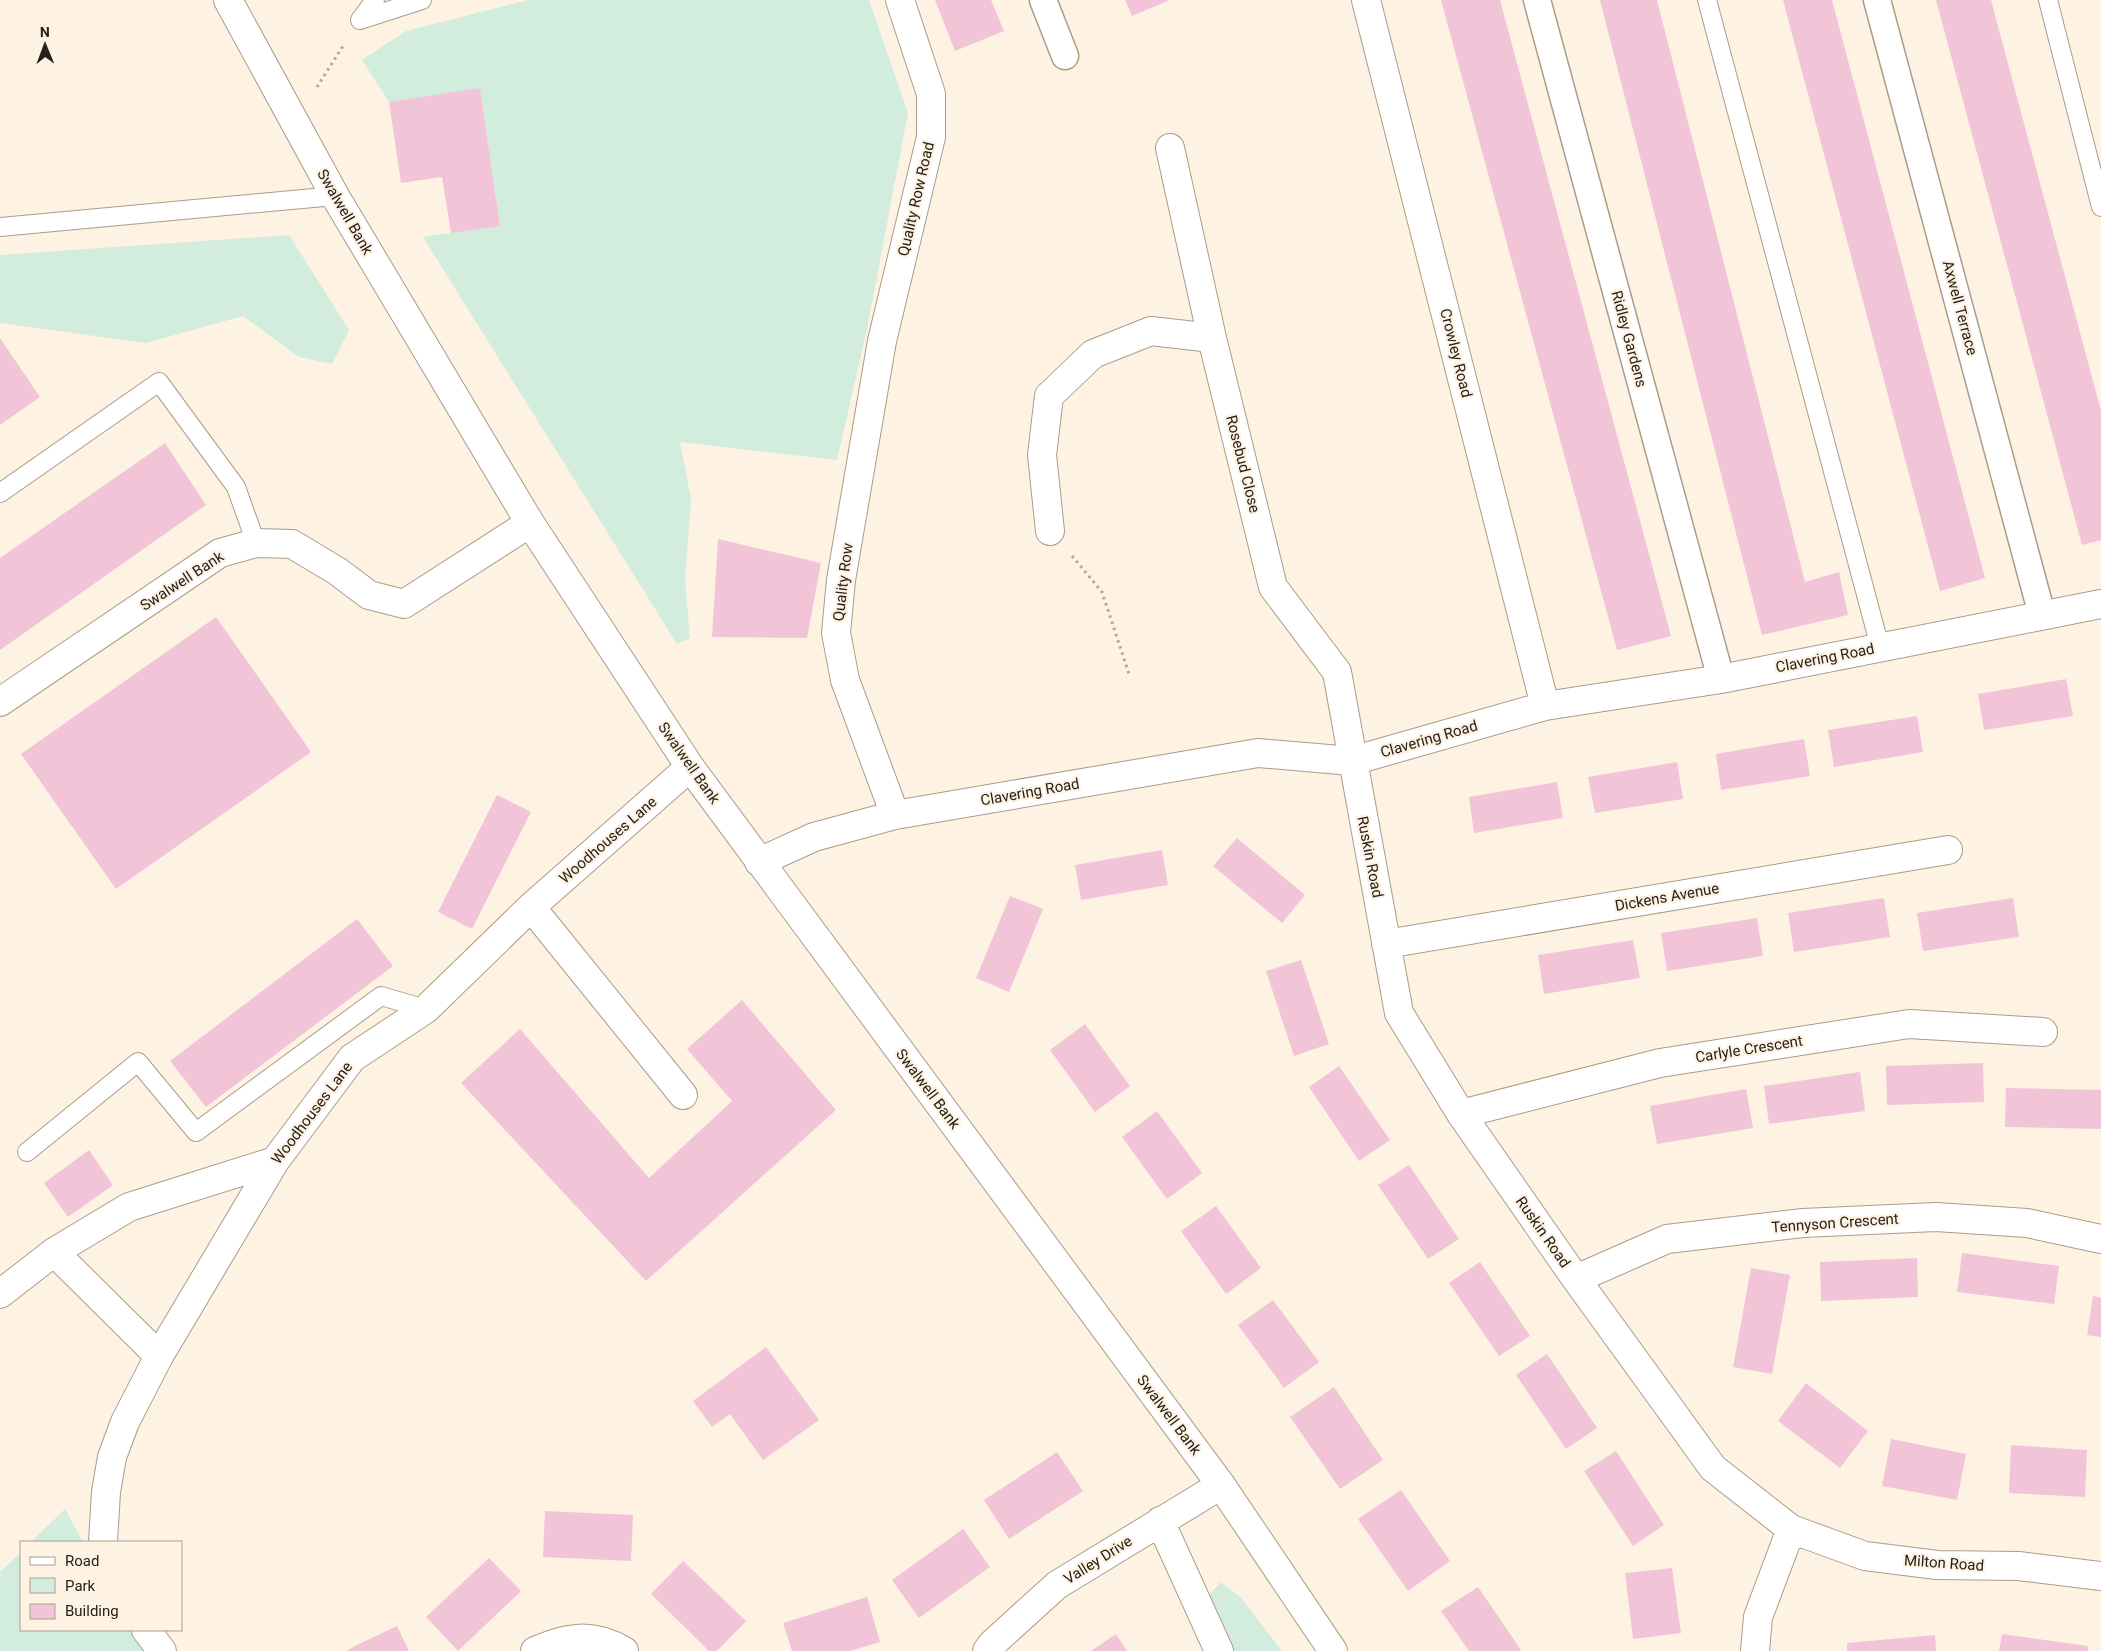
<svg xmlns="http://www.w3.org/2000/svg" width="2101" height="1651" viewBox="0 0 2101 1651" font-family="Roboto,sans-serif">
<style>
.green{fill:#d2eddd}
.building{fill:#f1c4d8}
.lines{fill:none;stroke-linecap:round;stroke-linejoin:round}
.service-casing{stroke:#ab9c8b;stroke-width:20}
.pedestrian-casing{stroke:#ab9c8b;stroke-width:29}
.minor-casing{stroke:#ab9c8b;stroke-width:30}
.secondary-casing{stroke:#ab9c8b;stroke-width:30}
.path{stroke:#b1a79b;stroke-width:3;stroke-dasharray:2.5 4;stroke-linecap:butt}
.service{stroke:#fff;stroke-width:18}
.pedestrian{stroke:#fff;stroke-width:26}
.minor{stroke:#fff;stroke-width:28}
.secondary{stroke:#fff;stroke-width:28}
.labels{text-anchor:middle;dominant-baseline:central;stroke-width:4.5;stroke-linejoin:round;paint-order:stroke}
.street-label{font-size:15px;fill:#26211a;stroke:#fef2e3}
</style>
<rect width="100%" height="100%" fill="#fef2e3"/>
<path class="green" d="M528 0H869L908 113 867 329 837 460 680 442 691 499 685 579 690 638 677 644 423 237 500 225 480 89 389 102 362 60 406 31Z
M289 235 349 330 332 364 299 357 243 316 146 343 0 323V255Z
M65 1509 83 1542H31Z
M21 1552V1630H131L142 1651H0V1572Z
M1221 1582 1241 1598 1282 1651H1234L1209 1595Z"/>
<path class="building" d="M935 0H991L1004 31 955 51Z
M1125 0H1170L1132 16Z
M1441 0H1500L1671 636 1617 650Z
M1600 0H1657L1805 582 1839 572 1848 615 1762 635Z
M1783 0H1832L1985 578 1940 591Z
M1936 0H1991L2101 411V540L2082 545Z
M480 88 500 226 451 233 442 177 401 183 389 102Z
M0 338 40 397 0 425Z
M165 443 206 505 0 650V558Z
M718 539 821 563 807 638 712 637Z
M216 617 311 752 116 889 21 754Z
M2066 679 2073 716 1984 730 1978 694Z
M1917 716 1923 752 1834 767 1828 730Z
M1804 739 1810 776 1721 790 1716 754Z
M1677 762 1683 799 1595 813 1588 777Z
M1557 782 1563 818 1474 833 1469 797Z
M497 795 531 812 472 929 438 912Z
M1237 838 1305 895 1282 923 1213 866Z
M1162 850 1168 885 1081 900 1075 865Z
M1010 896 1043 909 1009 992 976 978Z
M1884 898 1890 937 1794 952 1788 913Z
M2013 898 2019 937 1923 951 1917 913Z
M1757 918 1763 956 1667 971 1661 933Z
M357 919 393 966 206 1107 170 1061Z
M1633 940 1640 978 1544 994 1538 955Z
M1301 960 1329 1044 1294 1056 1266 971Z
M742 1000 836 1110 646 1281 461 1083 520 1029 649 1178 732 1101 687 1049Z
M1085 1024 1130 1086 1095 1112 1050 1050Z
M1983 1063 1984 1102 1887 1105 1886 1066Z
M1339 1066 1390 1140 1359 1161 1309 1087Z
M1860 1072 1865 1111 1769 1124 1764 1086Z
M2006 1088 2101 1090V1129L2005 1127Z
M1746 1089 1753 1128 1657 1144 1650 1106Z
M1157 1111 1202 1173 1167 1199 1122 1137Z
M89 1150 113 1185 68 1217 44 1183Z
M1409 1165 1459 1239 1428 1259 1378 1185Z
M1216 1206 1261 1268 1226 1294 1181 1231Z
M1962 1253 2059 1266 2054 1304 1957 1292Z
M1917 1258 1918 1297 1821 1301 1820 1262Z
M1480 1262 1530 1336 1499 1356 1449 1283Z
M1751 1268 1790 1275 1772 1374 1733 1367Z
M2093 1296 2101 1298V1337L2087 1335Z
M1273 1300 1319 1362 1284 1388 1238 1325Z
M766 1347 819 1420 763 1460 730 1414 712 1427 693 1401Z
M1547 1354 1597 1428 1566 1449 1516 1375Z
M1806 1383 1868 1431 1840 1468 1778 1421Z
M1334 1387 1383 1460 1340 1489 1290 1417Z
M1891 1439 1966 1454 1957 1500 1882 1486Z
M2011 1445 2087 1450 2085 1497 2009 1493Z
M1616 1451 1664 1525 1633 1546 1584 1471Z
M1057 1452 1083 1491 1009 1539 984 1500Z
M1401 1490 1450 1561 1408 1591 1358 1519Z
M545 1511 633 1515 631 1561 543 1557Z
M963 1529 990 1567 919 1618 892 1580Z
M489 1558 521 1591 458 1651 426 1617Z
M683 1561 746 1621 717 1651H709L651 1594Z
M1672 1568 1681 1633 1633 1639 1625 1573Z
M1478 1587 1521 1650 1520 1651H1469L1441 1611Z
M867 1597 880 1642 850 1651H792L783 1623Z
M397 1626 409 1651H346L357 1645Z
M1116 1634 1127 1651H1091Z
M2002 1634 2088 1646V1651H1999Z
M1935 1635 1936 1651H1847V1643Z"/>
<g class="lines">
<defs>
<path id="service" d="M375 0 360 20 422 0
M1707 0 1880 647
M2048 0 2101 207
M0 227 335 196
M0 493 159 382 236 487 256 543
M27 1152 138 1062 196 1132 381 996 426 1009"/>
<path id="pedestrian" d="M1043 0 1065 56
M1537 0 1721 679
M1877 0 2042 615"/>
<path id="minor" d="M1366 0 1545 706
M1170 148 1212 338 1273 587 1337 672 1399 1013 1461 1114 1576 1279 1713 1468 1791 1529 1865 1556 1937 1565 2018 1566 2101 1576
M1050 531 1042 455 1049 396 1093 354 1151 331 1212 338
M0 702 220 553 256 543 292 544 337 571 369 595 404 604 530 523
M895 815 845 680 836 633 841 580 882 341 931 137V94L900 0
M759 862 814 837 895 815 1258 753 1352 761 1545 706 1721 679 2101 604
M531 907 683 1095
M1386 944 1948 850
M1461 1114 1660 1063 1909 1024 2043 1032
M54 1252 159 1356
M1576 1279 1667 1239 1803 1223 1936 1217 2027 1223 2101 1239
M0 1294 54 1252 129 1207 275 1161
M1160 1521 1219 1651
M103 1542 106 1492 112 1457 125 1422 159 1356 275 1161 352 1058 426 1009 531 907 690 767
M146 1630 162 1651
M535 1651C567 1637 592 1632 624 1651
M987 1651 993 1643 1057 1585 1221 1485
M1755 1651 1758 1617 1791 1529"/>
<path id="secondary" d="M228 0 335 196 530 523 690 767 1221 1485 1333 1651"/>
</defs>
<use href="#service" class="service-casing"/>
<use href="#pedestrian" class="pedestrian-casing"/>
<use href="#minor" class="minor-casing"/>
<use href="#secondary" class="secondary-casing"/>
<path class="path" d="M317 87 343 46
M1072 556 1102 592 1129 674"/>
<use href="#service" class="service"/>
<use href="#pedestrian" class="pedestrian"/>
<use href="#minor" class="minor"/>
<use href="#secondary" class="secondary"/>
</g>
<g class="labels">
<g class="street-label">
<text transform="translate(916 199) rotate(-77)">Quality Row Road</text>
<text transform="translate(345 212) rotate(60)">Swalwell Bank</text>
<text transform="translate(1960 308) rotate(75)">Axwell Terrace</text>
<text transform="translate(1629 339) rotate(75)">Ridley Gardens</text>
<text transform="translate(1456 353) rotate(76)">Crowley Road</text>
<text transform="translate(1243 464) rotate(76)">Rosebud Close</text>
<text transform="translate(182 581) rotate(-33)">Swalwell Bank</text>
<text transform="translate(843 582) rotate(-83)">Quality Row</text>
<text transform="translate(1825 658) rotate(-11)">Clavering Road</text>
<text transform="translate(1429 739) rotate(-16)">Clavering Road</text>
<text transform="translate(689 763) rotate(55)">Swalwell Bank</text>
<text transform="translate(1030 792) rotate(-10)">Clavering Road</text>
<text transform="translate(608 840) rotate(-41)">Woodhouses Lane</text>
<text transform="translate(1370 857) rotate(79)">Ruskin Road</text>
<text transform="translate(1667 897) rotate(-10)">Dickens Avenue</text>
<text transform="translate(1749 1049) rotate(-9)">Carlyle Crescent</text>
<text transform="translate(928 1089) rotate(53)">Swalwell Bank</text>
<text transform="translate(312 1113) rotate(-53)">Woodhouses Lane</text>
<text transform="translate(1835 1223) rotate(-4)">Tennyson Crescent</text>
<text transform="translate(1543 1232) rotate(55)">Ruskin Road</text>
<text transform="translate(1169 1415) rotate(53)">Swalwell Bank</text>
<text transform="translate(1098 1560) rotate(-32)">Valley Drive</text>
<text transform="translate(1944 1563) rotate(4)">Milton Road</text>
</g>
</g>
<rect x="20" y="1541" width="162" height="90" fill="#fef2e3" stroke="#a89e93"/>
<rect x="30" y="1557" width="25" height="8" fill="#ffffff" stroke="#a89e93"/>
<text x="65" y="1566" font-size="15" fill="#26211a">Road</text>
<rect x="30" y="1578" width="25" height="15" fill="#d2eddd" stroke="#a89e93"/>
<text x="65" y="1591" font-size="15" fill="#26211a">Park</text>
<rect x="30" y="1604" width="25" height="15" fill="#f1c4d8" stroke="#a89e93"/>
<text x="65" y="1616" font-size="15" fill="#26211a">Building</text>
<g transform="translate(45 45) rotate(359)" stroke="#fef2e3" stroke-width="4" paint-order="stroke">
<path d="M0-4L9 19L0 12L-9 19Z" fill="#26211a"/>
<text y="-8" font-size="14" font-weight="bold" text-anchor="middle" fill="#26211a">N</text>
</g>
</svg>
